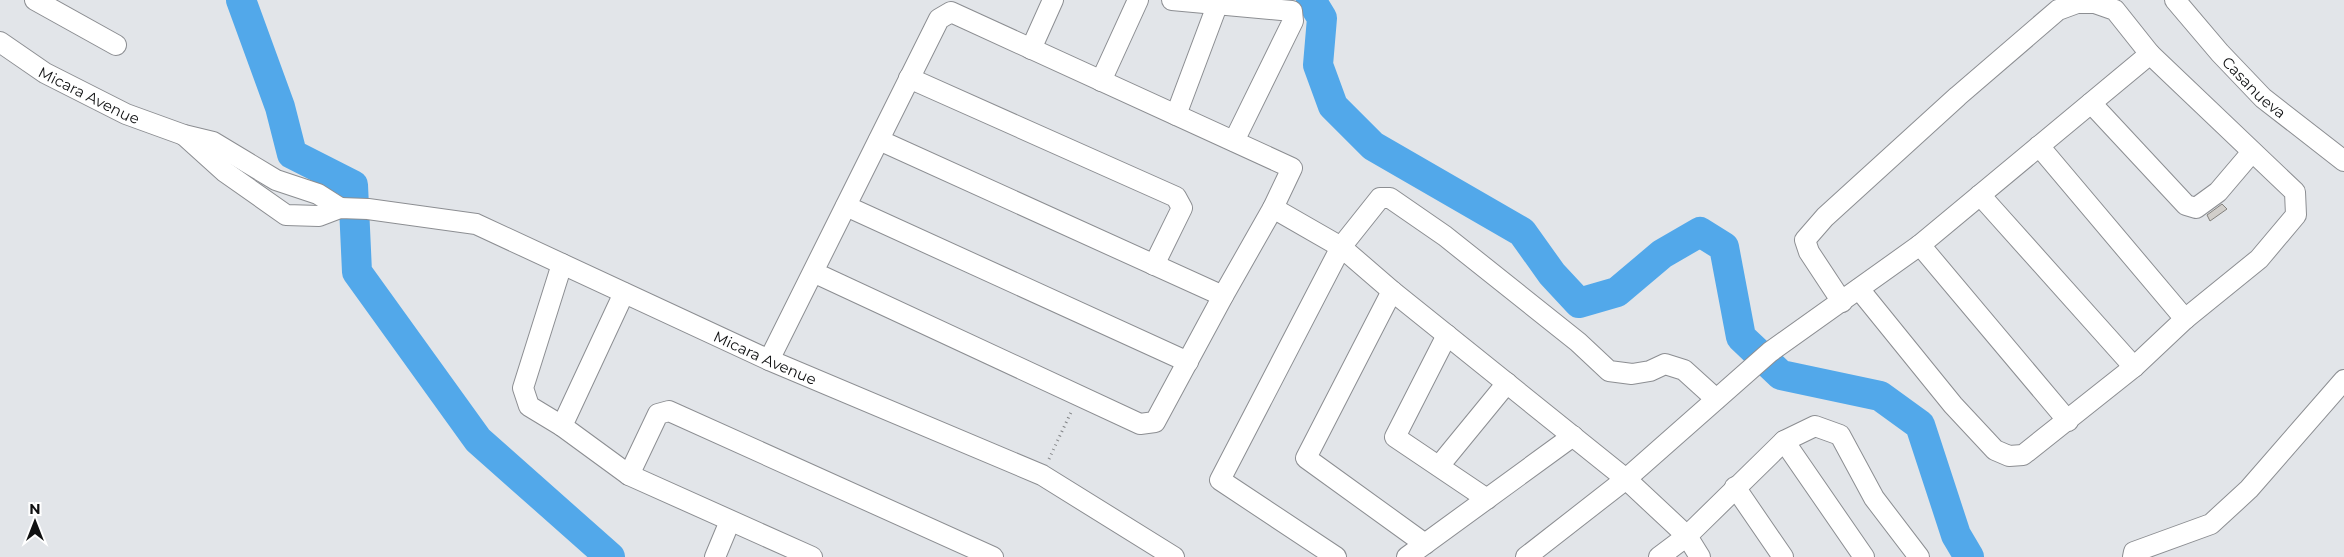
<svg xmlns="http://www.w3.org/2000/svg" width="2344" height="557" viewBox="0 0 2344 557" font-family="Montserrat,sans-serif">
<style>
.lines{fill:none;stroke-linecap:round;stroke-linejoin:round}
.river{stroke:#52a8ea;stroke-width:30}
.building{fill:#d1ceca;stroke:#83817d}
.minor-casing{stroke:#8c8e92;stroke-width:22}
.path{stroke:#828486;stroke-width:3;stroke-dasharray:1 4;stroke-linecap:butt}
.minor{stroke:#fff;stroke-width:20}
.labels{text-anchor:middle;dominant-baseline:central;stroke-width:4;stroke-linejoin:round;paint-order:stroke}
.street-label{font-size:15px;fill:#101112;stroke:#fff}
</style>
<rect width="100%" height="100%" fill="#e2e5e9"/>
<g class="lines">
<path class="river" d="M241 0 280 107 292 154 353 185 357 272 478 440 610 557
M1311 0 1322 18 1318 65 1333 106 1373 146 1522 232 1552 274 1579 303 1617 292 1662 254 1700 232 1724 247 1741 337 1781 375 1880 396 1920 425 1956 535 1969 557"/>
</g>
<path class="building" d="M2222 204 2227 209 2210 221 2207 215Z"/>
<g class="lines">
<defs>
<g id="minor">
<path d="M35 0 116 45"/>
<path d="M1172 0 1292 11 1293 21 1234 141"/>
<path id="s1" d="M2175 0 2220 53 2263 98 2344 161"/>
<path id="s2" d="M0 42 45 73 126 114 184 135 213 142 276 180 318 194 340 208"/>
<path d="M1031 49 1053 0"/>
<path d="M909 78 1176 197 1182 208 1154 265"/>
<path d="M1101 81 1138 0"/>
<path d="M2091 103 2186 205 2196 208 2218 192 2252 152"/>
<path d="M1176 115 1218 3"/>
<path id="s3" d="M184 135 225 172 286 215 319 216 340 208 368 209 476 224 769 360 1042 475 1174 557"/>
<path d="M879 140 1223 296"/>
<path d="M2039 146 2185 319"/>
<path d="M1980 195 2134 367"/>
<path d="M846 206 1188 362"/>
<path d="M1273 208 1341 247 1392 291 1626 479 1687 536 1700 557"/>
<path d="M1920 245 2068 421"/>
<path d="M562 264 523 388 529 406 562 426"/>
<path d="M1392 291 1306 458 1425 544"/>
<path d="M624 293 562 426 629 475 812 557"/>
<path d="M1842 302 1809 252 1805 240 1825 217 1958 96 2058 10 2077 3H2095L2115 10 2150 54 2295 192 2296 215 2259 259 2185 319 2134 367 2023 455 2009 456 1995 450 1953 405 1859 289"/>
<path d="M1447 335 1395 437 1487 499"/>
<path d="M769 360C826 247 882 133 939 19L951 12 1292 168 1273 208 1223 296 1155 422 1140 424 813 272"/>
<path d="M1784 441 1864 557"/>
<path d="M1439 466 1507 383"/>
<path d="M629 475 658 414 669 411 993 557"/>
<path d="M1735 487 1783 557"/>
<path d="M715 557 730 521"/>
<path d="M1336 557 1220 480 1341 247 1380 198H1390L1445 236 1578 342 1609 371 1632 374 1650 371 1665 364 1684 370 1716 399"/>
<path d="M1407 557 1573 436"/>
<path d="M1526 557 1626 479 1770 352 1920 245 2150 54"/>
<path d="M1659 557 1687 536 1784 441 1815 426 1840 435 1874 498 1919 557"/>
<path d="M2133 557 2134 552 2211 524 2249 489 2344 380"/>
</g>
</defs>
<use href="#minor" class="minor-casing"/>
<path class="path" d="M1049 459 1072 410"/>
<use href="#minor" class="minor"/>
</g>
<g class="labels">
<g class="street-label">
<text stroke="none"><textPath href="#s1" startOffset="118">Casanueva</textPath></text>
<text stroke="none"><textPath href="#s2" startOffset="104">Micara Avenue</textPath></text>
<text stroke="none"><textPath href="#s3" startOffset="641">Micara Avenue</textPath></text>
</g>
</g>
<g transform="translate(35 522)" stroke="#ffffff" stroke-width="4" paint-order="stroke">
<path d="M0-4L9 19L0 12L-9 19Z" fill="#101112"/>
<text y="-8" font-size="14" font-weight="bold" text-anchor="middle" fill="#101112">N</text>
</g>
</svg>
